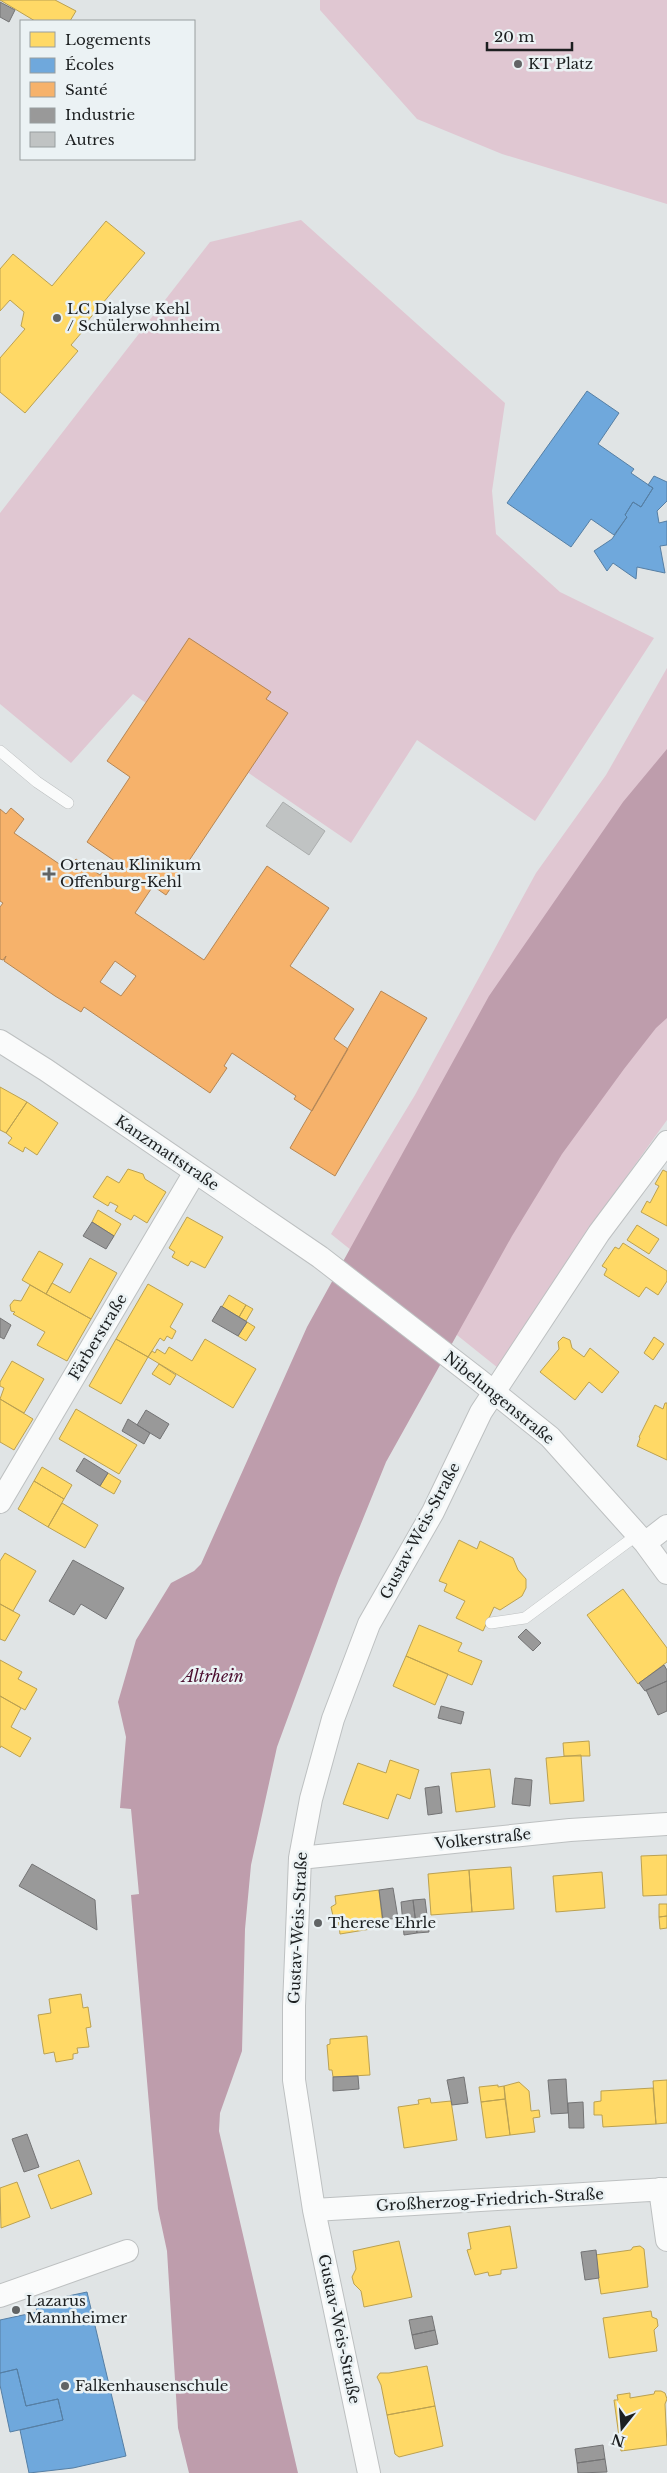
<svg xmlns="http://www.w3.org/2000/svg" width="667" height="2473" viewBox="0 0 667 2473" font-family="'Libre Baskerville',serif">
	<style>
		.green { fill: #e0c7d2 }
		.water { fill: #be9dac }
		.homes { fill: #ffd966; stroke: #bba151 }
		.schools { fill: #6fa8dc; stroke: #567fa4 }
		.health { fill: #f6b26b; stroke: #b58654; fill-rule: evenodd }
		.industry { fill: #999; stroke: #747475 }
		.building { fill: #c0c3c3; stroke: #aaadad }
		.lines { fill: none; stroke-linecap: round; stroke-linejoin: round }
		.service-casing { stroke: #bdc0c1; stroke-width: 12 }
		.minor-casing { stroke: #bdc0c1; stroke-width: 24 }
		.service { stroke: #fafbfb; stroke-width: 11 }
		.minor { stroke: #fafbfb; stroke-width: 22 }
		.poi-dot { fill: #616465; stroke: #ebf2f4; stroke-width: 2 }
		.labels { text-anchor: middle; stroke-width: 5; stroke-linejoin: round; paint-order: stroke }
		.poi-label { font-size: 15px; fill: #1c1f20; stroke: #ebf2f4; text-anchor: start }
		.street-label { font-size: 15px; fill: #1c1f20; stroke: #ebf2f4 }
		.water-label { font-size: 16px; font-style: italic; fill: #4b0d2e; stroke: #ebf2f4 }
	</style>
	<rect width="100%" height="100%" fill="#e0e4e5"/>
	<path class="green" d="M320 0H667V204L502 154 417 119 320 10Z
		M301 220 505 403 492 491 496 534 560 592 654 638 535 821 417 740 351 843 133 694 71 763 0 704V513L210 242Z
		M667 668V1120L591 1226 508 1376 331 1234 415 1095 536 873 606 775Z"/>
	<path class="water" d="M667 749V1018L656 1028 624 1069 562 1154 512 1236 386 1462 339 1578 277 1747 251 1865 245 1929 242 2051 220 2113 219 2131 298 2473H189L178 2428 167 2251 158 2209 131 1895 139 1894 131 1809 120 1808 126 1737 118 1702 136 1640 171 1583 194 1571 201 1564 307 1327 489 996 623 802Z"/>
	<path class="homes" d="M0 0H55L76 11 70 21H35Z
		M106 221 145 253 86 323 88 325 71 345 78 351 25 413 0 392V358L25 329 21 326 24 312 10 300 0 311V269L13 254 52 286Z
		M0 1087 27 1102 6 1133 0 1130Z
		M27 1102 58 1123 37 1155 25 1147 23 1152 8 1143 12 1138 6 1133Z
		M128 1169 143 1174 145 1179 166 1192 147 1223 134 1215 131 1220 115 1211 118 1206 110 1202 108 1206 93 1197 107 1176 119 1183Z
		M663 1170 667 1172V1226L641 1212 647 1201 650 1203 659 1186 655 1184Z
		M98 1210 121 1224 114 1236 92 1222Z
		M187 1217 223 1237 205 1268 191 1261 188 1266 172 1257 175 1252 169 1248Z
		M637 1225 659 1239 649 1254 627 1240Z
		M623 1243 667 1271V1281L658 1295 646 1287 639 1297 604 1275 607 1269 602 1266 615 1247 619 1249Z
		M39 1251 63 1264 46 1294 22 1280Z
		M90 1258 117 1273 91 1319 46 1294 52 1283 70 1293Z
		M148 1284 183 1304 170 1327 176 1331 172 1339 167 1336 164 1341 160 1338 148 1357 116 1339Z
		M30 1285 91 1319 67 1361 37 1345 45 1332 13 1314 15 1312 11 1311 10 1305 14 1300 21 1301Z
		M229 1295 246 1305 239 1317 222 1307Z
		M246 1305 253 1309 246 1321 239 1317Z
		M247 1322 255 1327 246 1341 238 1336Z
		M563 1337 570 1340 572 1348 584 1357 590 1348 619 1372 602 1393 589 1382 575 1400 540 1372 559 1349 558 1342Z
		M654 1337 664 1344 653 1360 644 1353Z
		M116 1339 148 1357 121 1404 89 1386Z
		M205 1339 256 1369 233 1408 148 1357 152 1351 155 1353 157 1349 165 1354 169 1347 192 1361Z
		M12 1361 44 1379 24 1413 0 1399 4 1388 0 1386V1382Z
		M159 1364 176 1375 170 1385 152 1374Z
		M0 1399 33 1419 14 1450 0 1442Z
		M665 1403H667V1460L637 1446 640 1438 639 1437 655 1405 663 1409Z
		M76 1409 137 1445 119 1474 59 1439Z
		M42 1467 72 1485 64 1499 34 1481Z
		M108 1473 121 1481 114 1494 100 1486Z
		M34 1481 64 1499 48 1527 18 1509Z
		M62 1503 98 1525 85 1548 48 1527Z
		M459 1540 477 1549 480 1541 513 1558 518 1570 526 1579V1588L522 1596 500 1610 494 1607 483 1631 456 1618 465 1601 444 1591 447 1584 439 1581Z
		M5 1553 36 1571 13 1611 0 1604V1561Z
		M623 1589 667 1648V1662L638 1684 587 1615Z
		M0 1604 20 1615 5 1641 0 1639Z
		M419 1625 462 1643 458 1651 482 1661 472 1685 406 1656Z
		M406 1656 448 1674 435 1705 393 1686Z
		M0 1660 22 1672 18 1679 37 1689 25 1710 0 1696Z
		M0 1696 21 1708 11 1727 31 1738 20 1757 1 1746 0 1748Z
		M589 1741 590 1756H564L563 1743Z
		M581 1755 584 1801 550 1804 546 1758Z
		M390 1760 419 1770 410 1799 397 1794 388 1819 343 1804 358 1763 386 1773Z
		M490 1769 495 1807 456 1812 451 1773Z
		M667 1855V1895L643 1896 641 1856Z
		M511 1867 514 1909 472 1912 469 1870Z
		M469 1870 472 1912 431 1915 428 1874Z
		M602 1872 605 1908 556 1912 553 1876Z
		M379 1890 383 1927 340 1934 338 1917 333 1916 331 1907 336 1904 335 1896Z
		M659 1904H667V1916L659 1917Z
		M667 1916V1928L660 1929 659 1917Z
		M81 1994 83 2008 88 2007 91 2027 86 2028 89 2047 77 2048 78 2053 73 2054V2059L56 2062 54 2052 44 2054 38 2015 51 2013 49 1999Z
		M367 2036 370 2075 333 2077 332 2070H329L327 2045 330 2044V2039Z
		M667 2080V2123L656 2124 653 2081Z
		M519 2082 529 2091 531 2111 539 2110 540 2117 533 2118 535 2132 510 2135 504 2086Z
		M498 2085V2087L504 2086 505 2099 481 2102 479 2087Z
		M653 2088 656 2124 603 2127 602 2115H594V2102L601 2101V2091Z
		M430 2098 431 2103 451 2101 457 2140 404 2148 398 2107 419 2104 418 2100Z
		M505 2099 510 2135 486 2138 481 2102Z
		M79 2160 92 2194 51 2209 38 2175Z
		M17 2182 30 2217 1 2228 0 2188Z
		M510 2226 517 2268 501 2270V2274L489 2276 488 2272 475 2275 467 2250 471 2249 468 2233Z
		M399 2241 412 2297 364 2307 361 2291 354 2284 352 2277 356 2269 353 2251Z
		M640 2246 644 2249 648 2287 601 2294 595 2255 631 2250 633 2247Z
		M651 2311 652 2317 657 2319 658 2326 654 2330 657 2351 609 2358 603 2318Z
		M427 2366 435 2406 387 2415 381 2385 377 2377 380 2373H389Z
		M655 2391H661L665 2393 667 2399 665 2404 667 2445 621 2451 614 2400H618L617 2395 630 2393V2398L654 2394Z
		M435 2406 443 2446 399 2457 395 2454 387 2415Z"/>
	<path class="schools" d="M587 391 619 413 598 444 634 469 631 473 653 488 641 507 633 502 625 515 627 517 614 535 591 519 571 547 507 503Z
		M654 476 667 482V501L657 511 659 523 667 521V545L660 546 665 573 637 567 636 579 613 563 607 571 594 551 612 539 627 517 625 515 633 502 641 507 653 488 648 485Z
		M87 2292 126 2456 73 2468 29 2473 20 2430 63 2420 58 2399 26 2406 17 2369 0 2373V2320L37 2312 35 2303Z
		M17 2369 26 2406 58 2399 63 2420 10 2432 0 2385V2373Z"/>
	<path class="health" d="M189 638 271 692 266 699 288 713 166 895 153 886 135 913 204 960 267 866 329 908 290 966 354 1009 334 1039 348 1049 312 1111 294 1099 296 1096 232 1053 224 1066 227 1068 210 1093 84 1007 81 1012 55 996 4 961 6 956 3 960 0 959V907L3 903 0 901V809L6 814 11 808 24 819 14 833 68 870 76 859 100 875 108 864 122 872 125 868 87 842 130 777 107 761ZM115 961 136 976 121 996 100 982Z
		M381 991 427 1018 335 1176 290 1148Z"/>
	<path class="industry" d="M0 2 15 10 9 22 0 17Z
		M92 1222 114 1236 106 1249 83 1236Z
		M221 1306 247 1322 238 1336 212 1321Z
		M0 1318 11 1325 4 1339 0 1337Z
		M146 1410 169 1424 160 1439 137 1425Z
		M128 1419 150 1433 144 1444 122 1431Z
		M84 1458 108 1473 100 1486 76 1471Z
		M73 1560 124 1588 106 1619 81 1604 74 1615 49 1601Z
		M526 1629 541 1643 533 1651 518 1637Z
		M664 1665 667 1670V1681L645 1691 639 1683Z
		M667 1681V1711L658 1715 646 1690Z
		M441 1706 464 1712 461 1724 438 1718Z
		M515 1778 532 1780 530 1806 512 1804Z
		M439 1786 442 1813 428 1815 425 1788Z
		M32 1864 95 1900 97 1930 19 1886Z
		M393 1888 398 1918 383 1920 379 1890Z
		M425 1899 429 1932 417 1933 413 1900Z
		M413 1900 417 1933 404 1935 401 1902Z
		M358 2076 359 2089 333 2091V2077Z
		M464 2077 468 2103 452 2105 447 2080Z
		M566 2079 568 2113 551 2114 548 2080Z
		M583 2102 584 2128H569L568 2103Z
		M27 2134 39 2167 24 2172 12 2139Z
		M596 2250 599 2278 585 2280 581 2252Z
		M432 2316 435 2330 412 2335 409 2320Z
		M435 2330 438 2344 415 2349 412 2335Z
		M603 2445 605 2459 577 2463 575 2449Z
		M605 2459 607 2472 578 2473 577 2463Z"/>
	<path class="building" d="M283 802 325 831 309 855 266 826Z"/>
	<g class="lines">
		<defs>
			<path id="service" d="M0 751 37 782 68 803
				M491 1623 525 1618 637 1535"/>
			<path id="minor" d="M0 1041 46 1070 320 1257 479 1380 550 1437 645 1543 667 1573
				M0 1502 195 1172
				M645 1543 667 1526
				M300 1858 570 1830 667 1824
				M660 2189 667 2240
				M314 2210 667 2189
				M0 2296 127 2251
				M369 2473 314 2210 294 2080V2006L300 1858 311 1799 333 1719 369 1624 433 1512 481 1412 599 1233 667 1142"/>
		</defs>
		<use href="#service" class="service-casing"/>
		<use href="#minor" class="minor-casing"/>
		<use href="#service" class="service"/>
		<use href="#minor" class="minor"/>
	</g>
	<g class="poi-dot">
		<circle cx="518" cy="64" r="5"/>
		<circle cx="57" cy="318" r="5"/>
		<path d="M46.5 866.5h5v5h5v5h-5v5h-5v-5h-5v-5h5z"/>
		<circle cx="318" cy="1923" r="5"/>
		<circle cx="16" cy="2310" r="5"/>
		<circle cx="65" cy="2386" r="5"/>
	</g>
	<g class="labels">
		<g class="poi-label">
			<text x="528" y="69">KT Platz</text>
			<text x="67" y="314">LC Dialyse Kehl<tspan x="67" dy="17">/ Schülerwohnheim</tspan></text>
			<text x="60" y="870">Ortenau Klinikum<tspan x="60" dy="17">Offenburg-Kehl</tspan></text>
			<text x="328" y="1928">Therese Ehrle</text>
			<text x="26" y="2306">Lazarus<tspan x="26" dy="17">Mannheimer</tspan></text>
			<text x="75" y="2391">Falkenhausenschule</text>
		</g>
		<g class="street-label">
			<text transform="translate(167 1153) rotate(34)" y="5">Kanzmattstraße</text>
			<text transform="translate(98 1337) rotate(-59)" y="5">Färberstraße</text>
			<text transform="translate(499 1398) rotate(39)" y="5">Nibelungenstraße</text>
			<text transform="translate(420 1531) rotate(-62)" y="5">Gustav-Weis-Straße</text>
			<text transform="translate(483 1839) rotate(-6)" y="5">Volkerstraße</text>
			<text transform="translate(298 1928) rotate(-87)" y="5">Gustav-Weis-Straße</text>
			<text transform="translate(490 2200) rotate(-3)" y="5">Großherzog-Friedrich-Straße</text>
			<text transform="translate(339 2329) rotate(78)" y="5">Gustav-Weis-Straße</text>
		</g>
		<g class="water-label">
			<text x="213" y="1682">Altrhein</text>
		</g>
	</g>
	<rect x="20" y="20" width="175" height="140" fill="#ebf2f4" stroke="#989e9f"/>
	<rect x="30" y="32" width="25" height="15" fill="#ffd966" stroke="#989e9f"/>
	<text x="65" y="45" font-size="15" fill="#1c1f20">Logements</text>
	<rect x="30" y="58" width="25" height="15" fill="#6fa8dc" stroke="#989e9f"/>
	<text x="65" y="70" font-size="15" fill="#1c1f20">Écoles</text>
	<rect x="30" y="82" width="25" height="15" fill="#f6b26b" stroke="#989e9f"/>
	<text x="65" y="95" font-size="15" fill="#1c1f20">Santé</text>
	<rect x="30" y="108" width="25" height="15" fill="#999999" stroke="#989e9f"/>
	<text x="65" y="120" font-size="15" fill="#1c1f20">Industrie</text>
	<rect x="30" y="132" width="25" height="15" fill="#c0c3c3" stroke="#989e9f"/>
	<text x="65" y="145" font-size="15" fill="#1c1f20">Autres</text>
	<g transform="translate(622 2428) rotate(197)" stroke="#ebf2f4" stroke-width="4" paint-order="stroke">
	<path d="M0-4L9 19L0 12L-9 19Z" fill="#1c1f20"/>
	<text y="-8" font-size="14" font-weight="bold" text-anchor="middle" fill="#1c1f20">N</text>
	</g>
	<path d="M487 42v8h85v-8" fill="none" stroke="#1c1f20" stroke-width="2.5"/>
	<text x="494" y="42" font-size="15" fill="#1c1f20" stroke="#ebf2f4" stroke-width="4" paint-order="stroke">20 m</text>
</svg>
